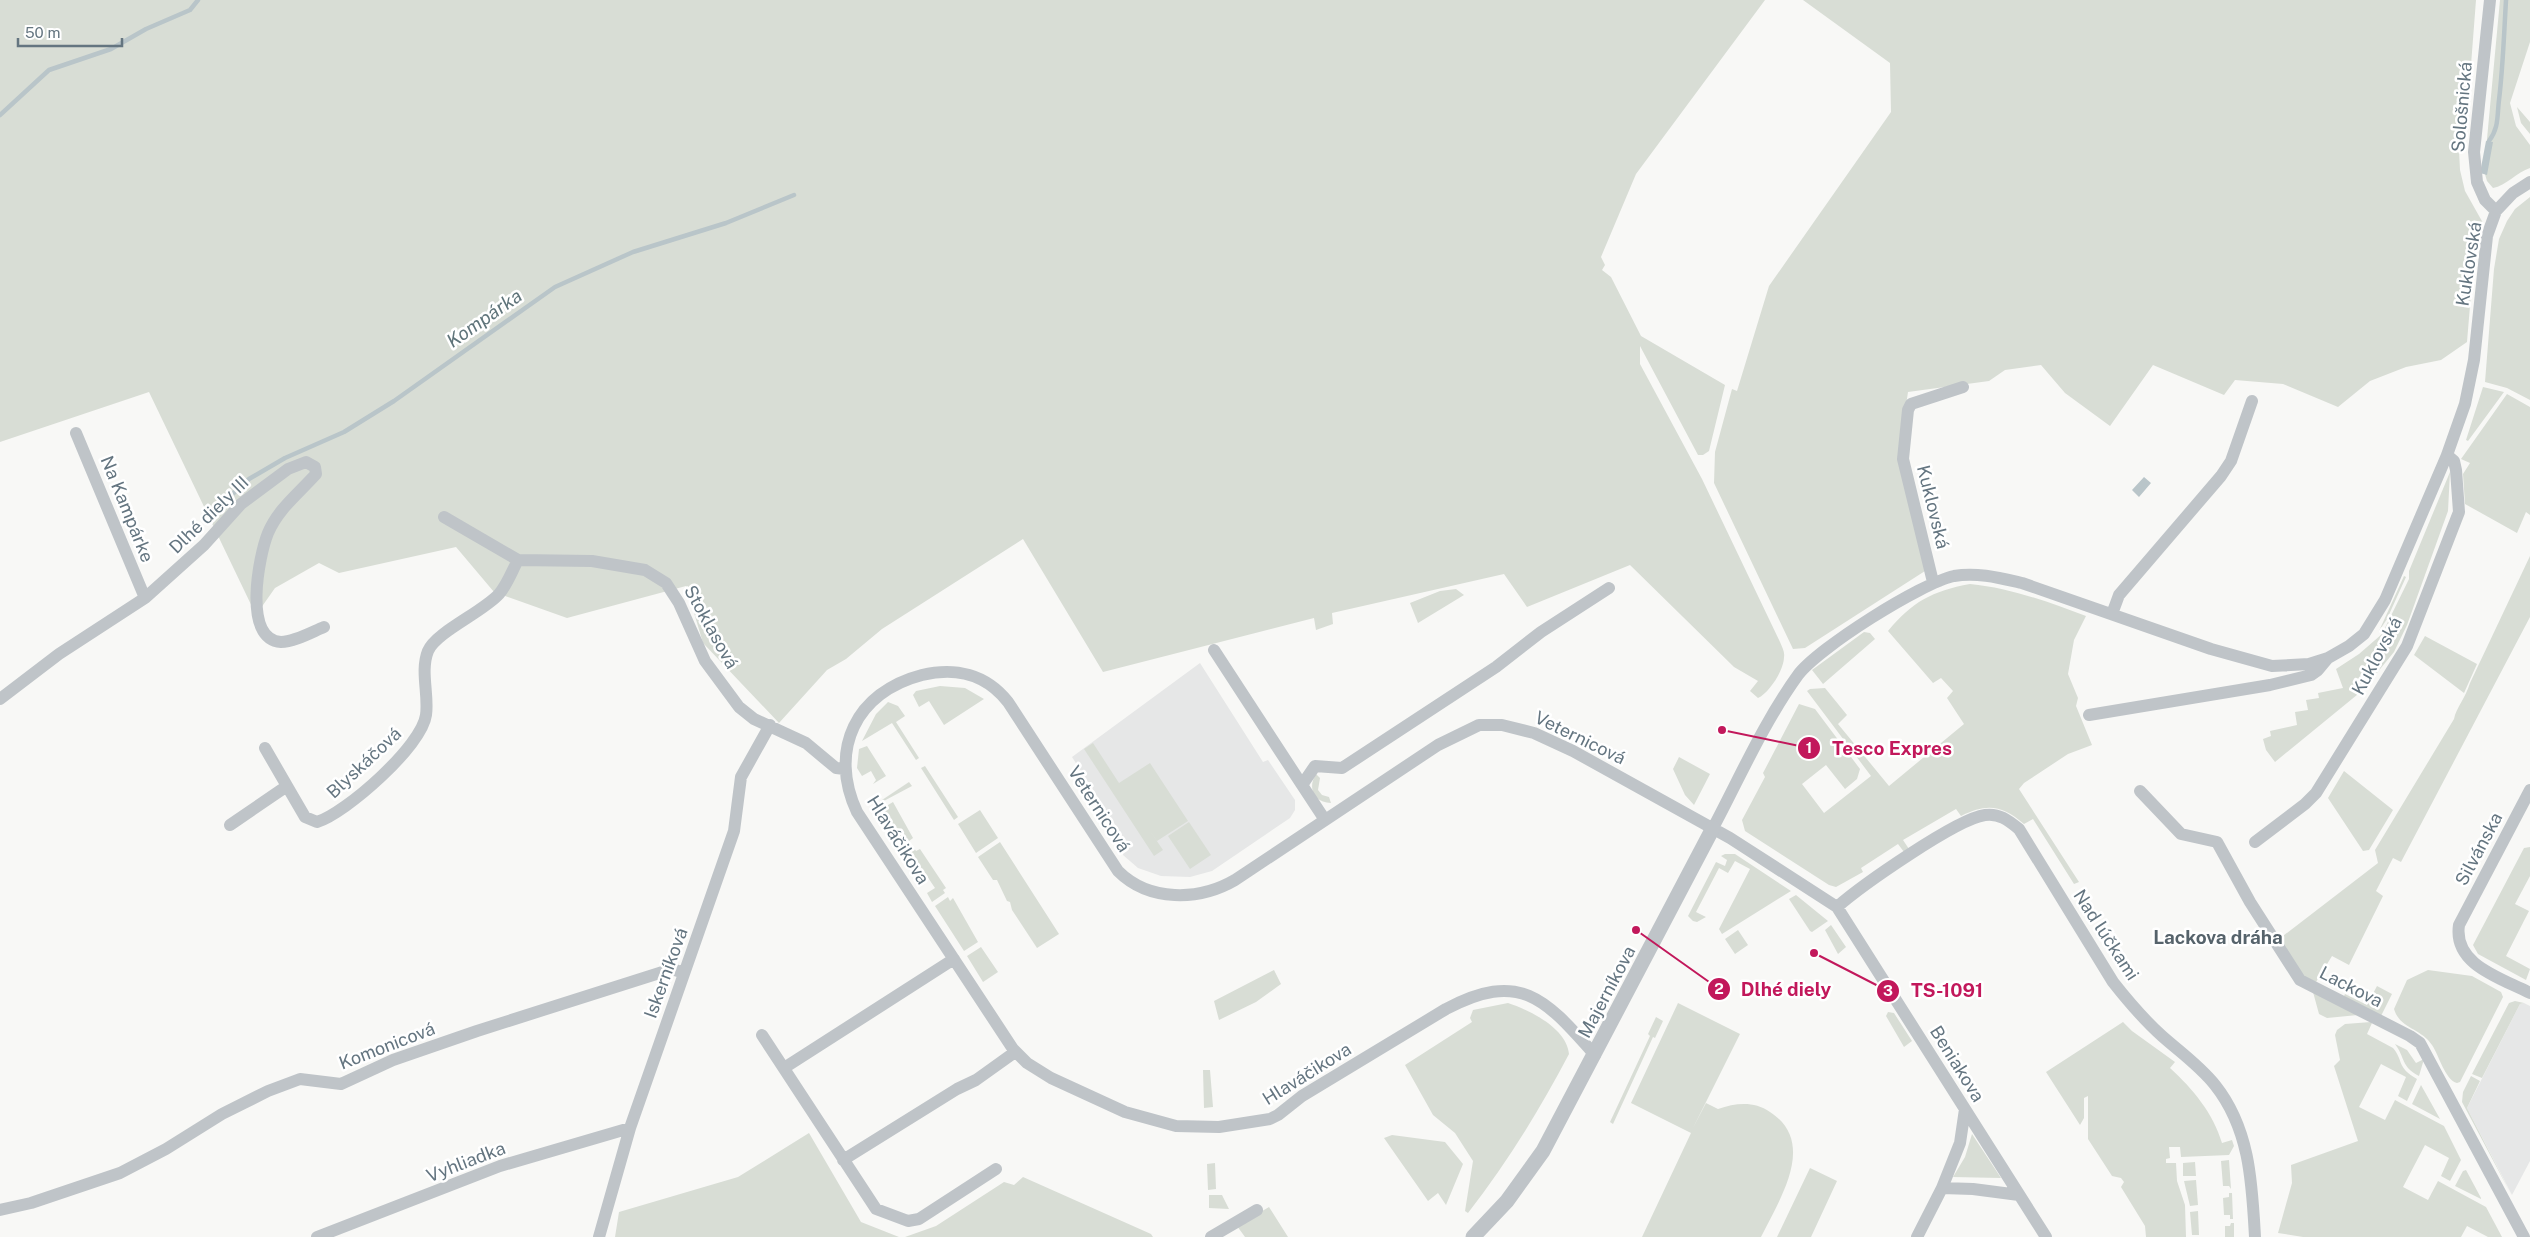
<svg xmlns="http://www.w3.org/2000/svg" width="2530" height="1237" viewBox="0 0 2530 1237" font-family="'Public Sans',sans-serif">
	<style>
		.built { fill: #e6e7e7 }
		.green { fill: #d8ddd5 }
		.water { fill: #b9c5c9 }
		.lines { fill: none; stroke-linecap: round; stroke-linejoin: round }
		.stream { stroke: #b9c5c9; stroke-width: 4.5 }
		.minor { stroke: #bfc4c8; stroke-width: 12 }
		.tertiary { stroke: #bfc4c8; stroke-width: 15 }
		.labels { text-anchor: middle; stroke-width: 5; stroke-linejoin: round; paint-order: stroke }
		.street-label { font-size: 18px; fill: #647580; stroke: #fff }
		.water-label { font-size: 19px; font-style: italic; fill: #5f747a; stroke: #fff }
		.neighbourhood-label { font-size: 19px; font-weight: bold; fill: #56636b; stroke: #fff }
		.leader { fill: none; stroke: #c2185b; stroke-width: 2 }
		.callout-dot { fill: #c2185b; stroke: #fff; stroke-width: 2 }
		.mark-label { font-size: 15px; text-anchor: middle; font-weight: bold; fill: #fff }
		.callout-label { font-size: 19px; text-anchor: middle; font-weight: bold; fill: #c2185b; stroke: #fff; stroke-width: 5; stroke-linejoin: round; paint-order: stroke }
	</style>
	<rect width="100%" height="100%" fill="#f8f8f6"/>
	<path class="built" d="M1200 663 1263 762 1268 760 1295 800V810L1290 818 1212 871 1190 877 1161 876 1138 868 1123 855 1125 840 1072 757Z
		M2524 1003 2530 1006V1161L2512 1195 2467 1108 2520 1004Z"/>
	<path class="green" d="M0 0H1765L1636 174 1601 257 1605 265 1602 270 1611 277 1641 336 1725 385 1709 451 1703 455H1698L1640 346V364L1702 479 1780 642C1782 647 1785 652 1784 657 1784 670 1769 693 1758 698L1750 691 1758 681 1734 667 1630 565 1527 607 1504 574 1332 613 1333 624 1316 630 1314 618 1103 672 1023 539 882 629 846 659 827 670 779 723 703 643 686 586 567 618 494 592 456 547 339 573 319 563 275 588 256 615 149 392 0 442Z
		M1803 0H2476L2471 65 2459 150 2460 170 2465 191 2483 223 2476 234 2467 342 2441 360 2406 367 2370 381 2338 407 2283 384 2235 380 2224 395 2153 365 2110 426 2065 393 2041 365 2005 370 1989 381 1908 392 1898 459 1925 571 1805 648 1793 649 1714 483 1715 452 1732 389 1737 391 1769 286 1891 112 1890 63Z
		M2500 0H2530V42L2510 103 2516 126 2530 145V168C2517 172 2506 186 2493 188L2487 181 2484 171Z
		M2517 107 2530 122V134L2521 123Z
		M2530 197V400L2507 388 2485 382 2494 269 2499 239 2507 221 2515 209Z
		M2483 387 2504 392 2468 441 2466 440Z
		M2507 394 2530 407V515L2526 512 2517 533 2465 504 2463 474 2470 463 2461 459Z
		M2450 472 2448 511 2407 625 2394 652 2363 690 2275 762 2266 750 2263 739 2271 736 2270 731 2297 725 2295 712 2308 710 2306 700 2319 698 2318 693 2343 688 2336 669 2359 654 2382 634 2409 579V571Z
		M2530 556V617L2401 862 2393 858 2376 891 2383 896 2349 965 2332 956 2316 982 2303 976 2279 939 2378 863 2375 850 2454 719C2456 708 2466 697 2470 683Z
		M2404 576 2406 577 2387 619 2379 631Z
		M1970 584C2011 588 2048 602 2086 616L2074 640 2068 674 2078 698 2076 706 2092 745 2068 754 2024 783 2019 789 2079 882 2074 884 2033 819 2024 824C2002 805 1987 803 1961 816L1956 809 1903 840 1909 849 1904 852 1898 844 1861 868 1863 872 1836 887 1829 885 1745 831 1742 820 1765 777 1763 773 1799 704 1815 709 1860 769 1857 779 1845 789 1826 765 1802 784 1824 813 1871 776 1807 691 1810 689 1825 688 1847 715 1838 724 1889 786 1964 724 1947 698 1953 691 1941 678 1933 683 1888 631C1912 602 1932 591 1970 584Z
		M1456 589 1464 595 1418 623 1410 603 1440 591Z
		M1864 632 1870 633 1875 639 1823 684 1812 670Z
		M2425 636 2477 664 2464 693 2414 655Z
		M940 686 965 688 984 699 944 725 929 701 919 707 913 695 916 691Z
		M888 702 898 706 905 716 896 722 919 758 916 760 892 723 862 741 876 714Z
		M1093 743 1119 783 1150 763 1188 821 1157 841 1150 831 1163 850 1154 856 1084 749Z
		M867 746 886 776 873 784 876 780 871 771 862 776 857 768 859 749Z
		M1679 757 1710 774 1694 805 1685 795 1673 769Z
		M925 766 958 817 954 820 921 768Z
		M2344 771 2393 810 2369 850 2363 851 2328 798Z
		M1316 774 1320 778 1318 790 1322 795 1329 797 1331 803C1314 803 1307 788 1316 774Z
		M909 782 912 786 880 803 879 802Z
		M893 802 913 838 909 841 911 844 907 846 883 808Z
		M980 810 998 838 976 853 958 824Z
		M1189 822 1211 855 1190 869 1168 836Z
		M1000 842 1059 934 1037 948 1012 910 1010 902 1007 901 997 880H993L978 857Z
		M2530 847V876L2515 904 2529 911 2506 956 2530 969 2526 980 2478 954 2473 945 2524 848Z
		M914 848 916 851 920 849 946 888 943 890 945 893 932 902 927 893 935 888 910 851Z
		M1725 854H1735L1791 891 1722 934 1719 929 1750 869 1735 861 1728 873 1719 868 1696 912 1706 917 1697 922 1693 921 1688 916 1716 862 1725 866 1727 860 1721 856Z
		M1796 895 1828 921 1812 932 1810 931 1789 899Z
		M948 897 950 901 953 898 978 942 964 951 935 906Z
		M1831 925 1846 947 1838 954 1825 930Z
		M1738 930 1748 945 1735 954 1725 939Z
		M981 947 998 972 983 982 967 956Z
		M1274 970 1281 984 1256 1002 1219 1020 1214 1001Z
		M2428 970 2472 976 2501 992 2503 997 2460 1082 2457 1083C2445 1080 2439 1055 2432 1045 2421 1028 2400 1029 2394 1009L2407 980Z
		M2377 986 2392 994 2380 1018 2344 996 2345 994 2367 1005Z
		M2313 992 2358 1015 2327 1018 2319 1014Z
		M2515 1001 2524 1003 2520 1004 2482 1078 2472 1074 2509 1003Z
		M1508 1003C1529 1010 1567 1028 1569 1054 1539 1111 1507 1163 1468 1213L1465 1211 1473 1161 1455 1133 1433 1115 1405 1065 1472 1022 1470 1018 1473 1010Z
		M1678 1003 1740 1034 1693 1128 1706 1103 1718 1109C1736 1103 1754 1101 1770 1112 1818 1143 1779 1200 1761 1237H1642L1691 1133 1631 1103Z
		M1888 1012 1894 1013 1912 1041 1904 1047 1886 1016Z
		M1656 1017 1663 1021 1655 1038 1653 1037 1613 1124 1610 1122 1650 1036 1648 1034Z
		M2123 1022 2132 1031 2175 1062 2170 1068C2193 1089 2213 1113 2222 1143L2232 1140 2234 1146 2229 1155 2181 1157 2180 1147H2169L2170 1158 2166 1159V1163H2176L2177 1181 2185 1205 2186 1237H2146L2145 1226 2121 1187 2124 1182 2121 1178 2112 1176 2088 1139V1096L2084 1098V1118L2080 1125 2046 1072Z
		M2371 1022 2372 1023 2367 1034 2393 1048C2404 1061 2396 1067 2417 1079L2407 1101 2398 1096 2406 1077 2381 1064 2359 1107 2385 1120 2395 1100 2444 1126 2461 1160 2450 1181 2441 1176 2449 1158 2425 1145 2403 1187 2428 1200 2438 1181 2486 1207 2502 1237H2488L2467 1226 2461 1237H2303L2278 1233 2292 1183 2291 1165 2358 1141 2334 1066 2340 1060 2335 1035 2337 1030 2345 1024Z
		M2395 1044 2407 1050 2416 1063 2424 1059 2419 1076C2401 1067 2405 1057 2395 1044Z
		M1203 1070H1210L1213 1107 1204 1108Z
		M2471 1076 2480 1081 2467 1108 2512 1196 2462 1102 2463 1092Z
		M2421 1085 2440 1119 2412 1104Z
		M809 1133 861 1222 899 1237H615L619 1212 738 1177Z
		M1972 1134 2001 1178 1953 1177 1965 1157Z
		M1392 1135 1445 1142 1463 1164 1446 1205 1438 1193 1428 1201 1384 1138Z
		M2229 1160 2231 1189 2229 1186H2223L2221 1161Z
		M2195 1162 2196 1176H2183V1163Z
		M1215 1163 1216 1189 1208 1190 1207 1164Z
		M1810 1168 1837 1181 1811 1237H1777Z
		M2466 1170 2481 1198V1199L2455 1186 2463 1171Z
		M1023 1177 1151 1234 1153 1237H905L936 1226 1004 1182 1014 1185Z
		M2196 1180 2198 1205 2190 1206 2184 1181Z
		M2229 1193H2232L2233 1219H2230V1215H2224L2223 1198 2229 1197Z
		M1209 1195H1222L1229 1209 1209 1208Z
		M1269 1207 1288 1237H1245L1237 1226Z
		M2198 1211 2199 1235H2192L2190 1212Z
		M2231 1223H2234V1237H2225V1226H2230Z"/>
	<path class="water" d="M2486 141 2493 142 2487 175 2480 173Z
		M2144 477 2151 483 2139 497 2132 490Z"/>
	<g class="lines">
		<path class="stream" d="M0 115 49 70 111 49 146 29 190 10 198 0
			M2489 141C2499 128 2497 116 2499 100 2503 67 2504 34 2506 0
			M215 510 249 479 285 458 344 432 394 401 555 287 633 252 726 223 794 195"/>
		<path class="minor" d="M2490 0 2474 152 2477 182 2485 200 2496 211
			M76 433 145 598
			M444 517 518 560 592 561 645 570 666 583 679 603 705 661 739 707 754 719 806 743 836 768 845 769
			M1933 582 1903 459 1908 410 1911 404 1963 387
			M2112 614 2119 595 2221 476 2231 461 2252 401
			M1214 650 1302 785
			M0 699 59 654 145 598 204 545 241 504 288 469 306 462 315 467 316 474C299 493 278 509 268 533 259 555 242 640 281 642 294 642 312 632 324 627
			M2089 715 2270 685 2311 675 2318 670 2328 658
			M265 748 287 786
			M2530 790 2459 925C2453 965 2501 978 2530 993
			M2140 791 2181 834 2217 842 2250 902 2300 980 2410 1036 2420 1043 2524 1237
			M1325 820 1302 785 1315 766 1342 768 1496 667 1541 632 1609 588
			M230 825 287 786 305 817 317 822C346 813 422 746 426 715 429 695 420 671 428 651 436 632 483 612 499 594 507 585 512 571 518 560
			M1713 828C1740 777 1764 722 1798 675 1818 648 1921 583 1954 576 1977 572 2000 578 2022 583L2211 649 2272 666 2309 664 2328 658 2349 646 2364 634 2385 600 2447 455 2465 404 2474 360 2487 236 2496 211 2513 193 2530 182
			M2255 842 2305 804 2316 793 2407 646 2459 512 2456 470 2454 461 2447 455
			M1837 907C1861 886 1956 819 1985 815 1999 813 2008 820 2019 829L2113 982C2128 1001 2143 1019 2162 1036 2180 1052 2200 1066 2215 1085 2250 1129 2252 1183 2255 1237
			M762 1035 876 1209 908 1221 919 1219 996 1169
			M1595 1055C1546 1000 1521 969 1446 1009L1302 1096 1278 1115 1270 1119 1219 1127 1176 1126 1125 1112 1051 1078 1027 1063 1013 1049 857 812C828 750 856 692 922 675 955 667 986 674 1008 702L1118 871C1149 902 1199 901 1235 880L1438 745 1479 725H1502L1534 733 1573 751 1730 838 1837 907 2046 1237
			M784 1068 954 959
			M843 1160 957 1089 976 1080 1015 1052
			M1942 1188 1973 1189 2019 1195
			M0 1210 31 1203 120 1173 166 1149 222 1114 268 1091 300 1079 341 1084 393 1060 477 1031 672 969 684 973
			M317 1237 500 1166 630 1128
			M599 1237 630 1128 734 831 741 777 770 725
			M1211 1237 1257 1210
			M1917 1237 1942 1188 1960 1143 1965 1109"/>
		<path class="tertiary" d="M1473 1237 1507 1201 1543 1151 1713 828"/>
	</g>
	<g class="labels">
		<g class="street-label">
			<text transform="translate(2462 107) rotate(-85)" y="6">Sološnická</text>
			<text transform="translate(2469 264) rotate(-81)" y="6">Kuklovská</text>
			<text transform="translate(1933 507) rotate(76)" y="6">Kuklovská</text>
			<text transform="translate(127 509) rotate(68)" y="6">Na Kampárke</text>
			<text transform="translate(209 515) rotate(-44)" y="6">Dlhé diely III</text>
			<text transform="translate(711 627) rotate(61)" y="6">Stoklasová</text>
			<text transform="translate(2377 656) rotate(-62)" y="6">Kuklovská</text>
			<text transform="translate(1580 738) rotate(26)" y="6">Veternicová</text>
			<text transform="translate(364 763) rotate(-43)" y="6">Blyskáčová</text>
			<text transform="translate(1099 809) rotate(57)" y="6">Veternicová</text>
			<text transform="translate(898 840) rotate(58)" y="6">Hlaváčikova</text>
			<text transform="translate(2479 849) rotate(-62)" y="6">Silvánska</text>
			<text transform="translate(2106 935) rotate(57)" y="6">Nad lúčkami</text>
			<text transform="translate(666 973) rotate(-70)" y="6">Iskerníková</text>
			<text transform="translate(2351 987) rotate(27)" y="6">Lackova</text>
			<text transform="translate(1607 992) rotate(-62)" y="6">Majerníkova</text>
			<text transform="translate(387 1046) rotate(-21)" y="6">Komonicová</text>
			<text transform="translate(1957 1064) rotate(58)" y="6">Beniakova</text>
			<text transform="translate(1307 1074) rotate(-32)" y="6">Hlaváčikova</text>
			<text transform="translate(466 1162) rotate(-21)" y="6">Vyhliadka</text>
		</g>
		<g class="water-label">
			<text transform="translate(484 318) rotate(-35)" y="7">Kompárka</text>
		</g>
		<g class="neighbourhood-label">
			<text x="2218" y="944">Lackova dráha</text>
		</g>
	</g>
	<path class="leader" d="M1722 730L1809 748M1636 930L1719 989M1814 953L1888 991"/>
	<g class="callout-dot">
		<circle cx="1722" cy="730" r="5"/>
		<circle cx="1636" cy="930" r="5"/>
		<circle cx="1814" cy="953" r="5"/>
		<circle cx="1809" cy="748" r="12"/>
		<circle cx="1719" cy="989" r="12"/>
		<circle cx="1888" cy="991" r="12"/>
	</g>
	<g class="mark-label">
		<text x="1809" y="753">1</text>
		<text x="1719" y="994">2</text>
		<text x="1888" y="996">3</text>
	</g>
	<g class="callout-label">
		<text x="1892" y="755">Tesco Expres</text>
		<text x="1786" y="996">Dlhé diely</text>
		<text x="1947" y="997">TS-1091</text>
	</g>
	<path d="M18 38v8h104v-8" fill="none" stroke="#647580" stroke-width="2.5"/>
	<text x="25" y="38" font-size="15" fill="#647580" stroke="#ffffff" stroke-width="4" paint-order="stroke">50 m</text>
</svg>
